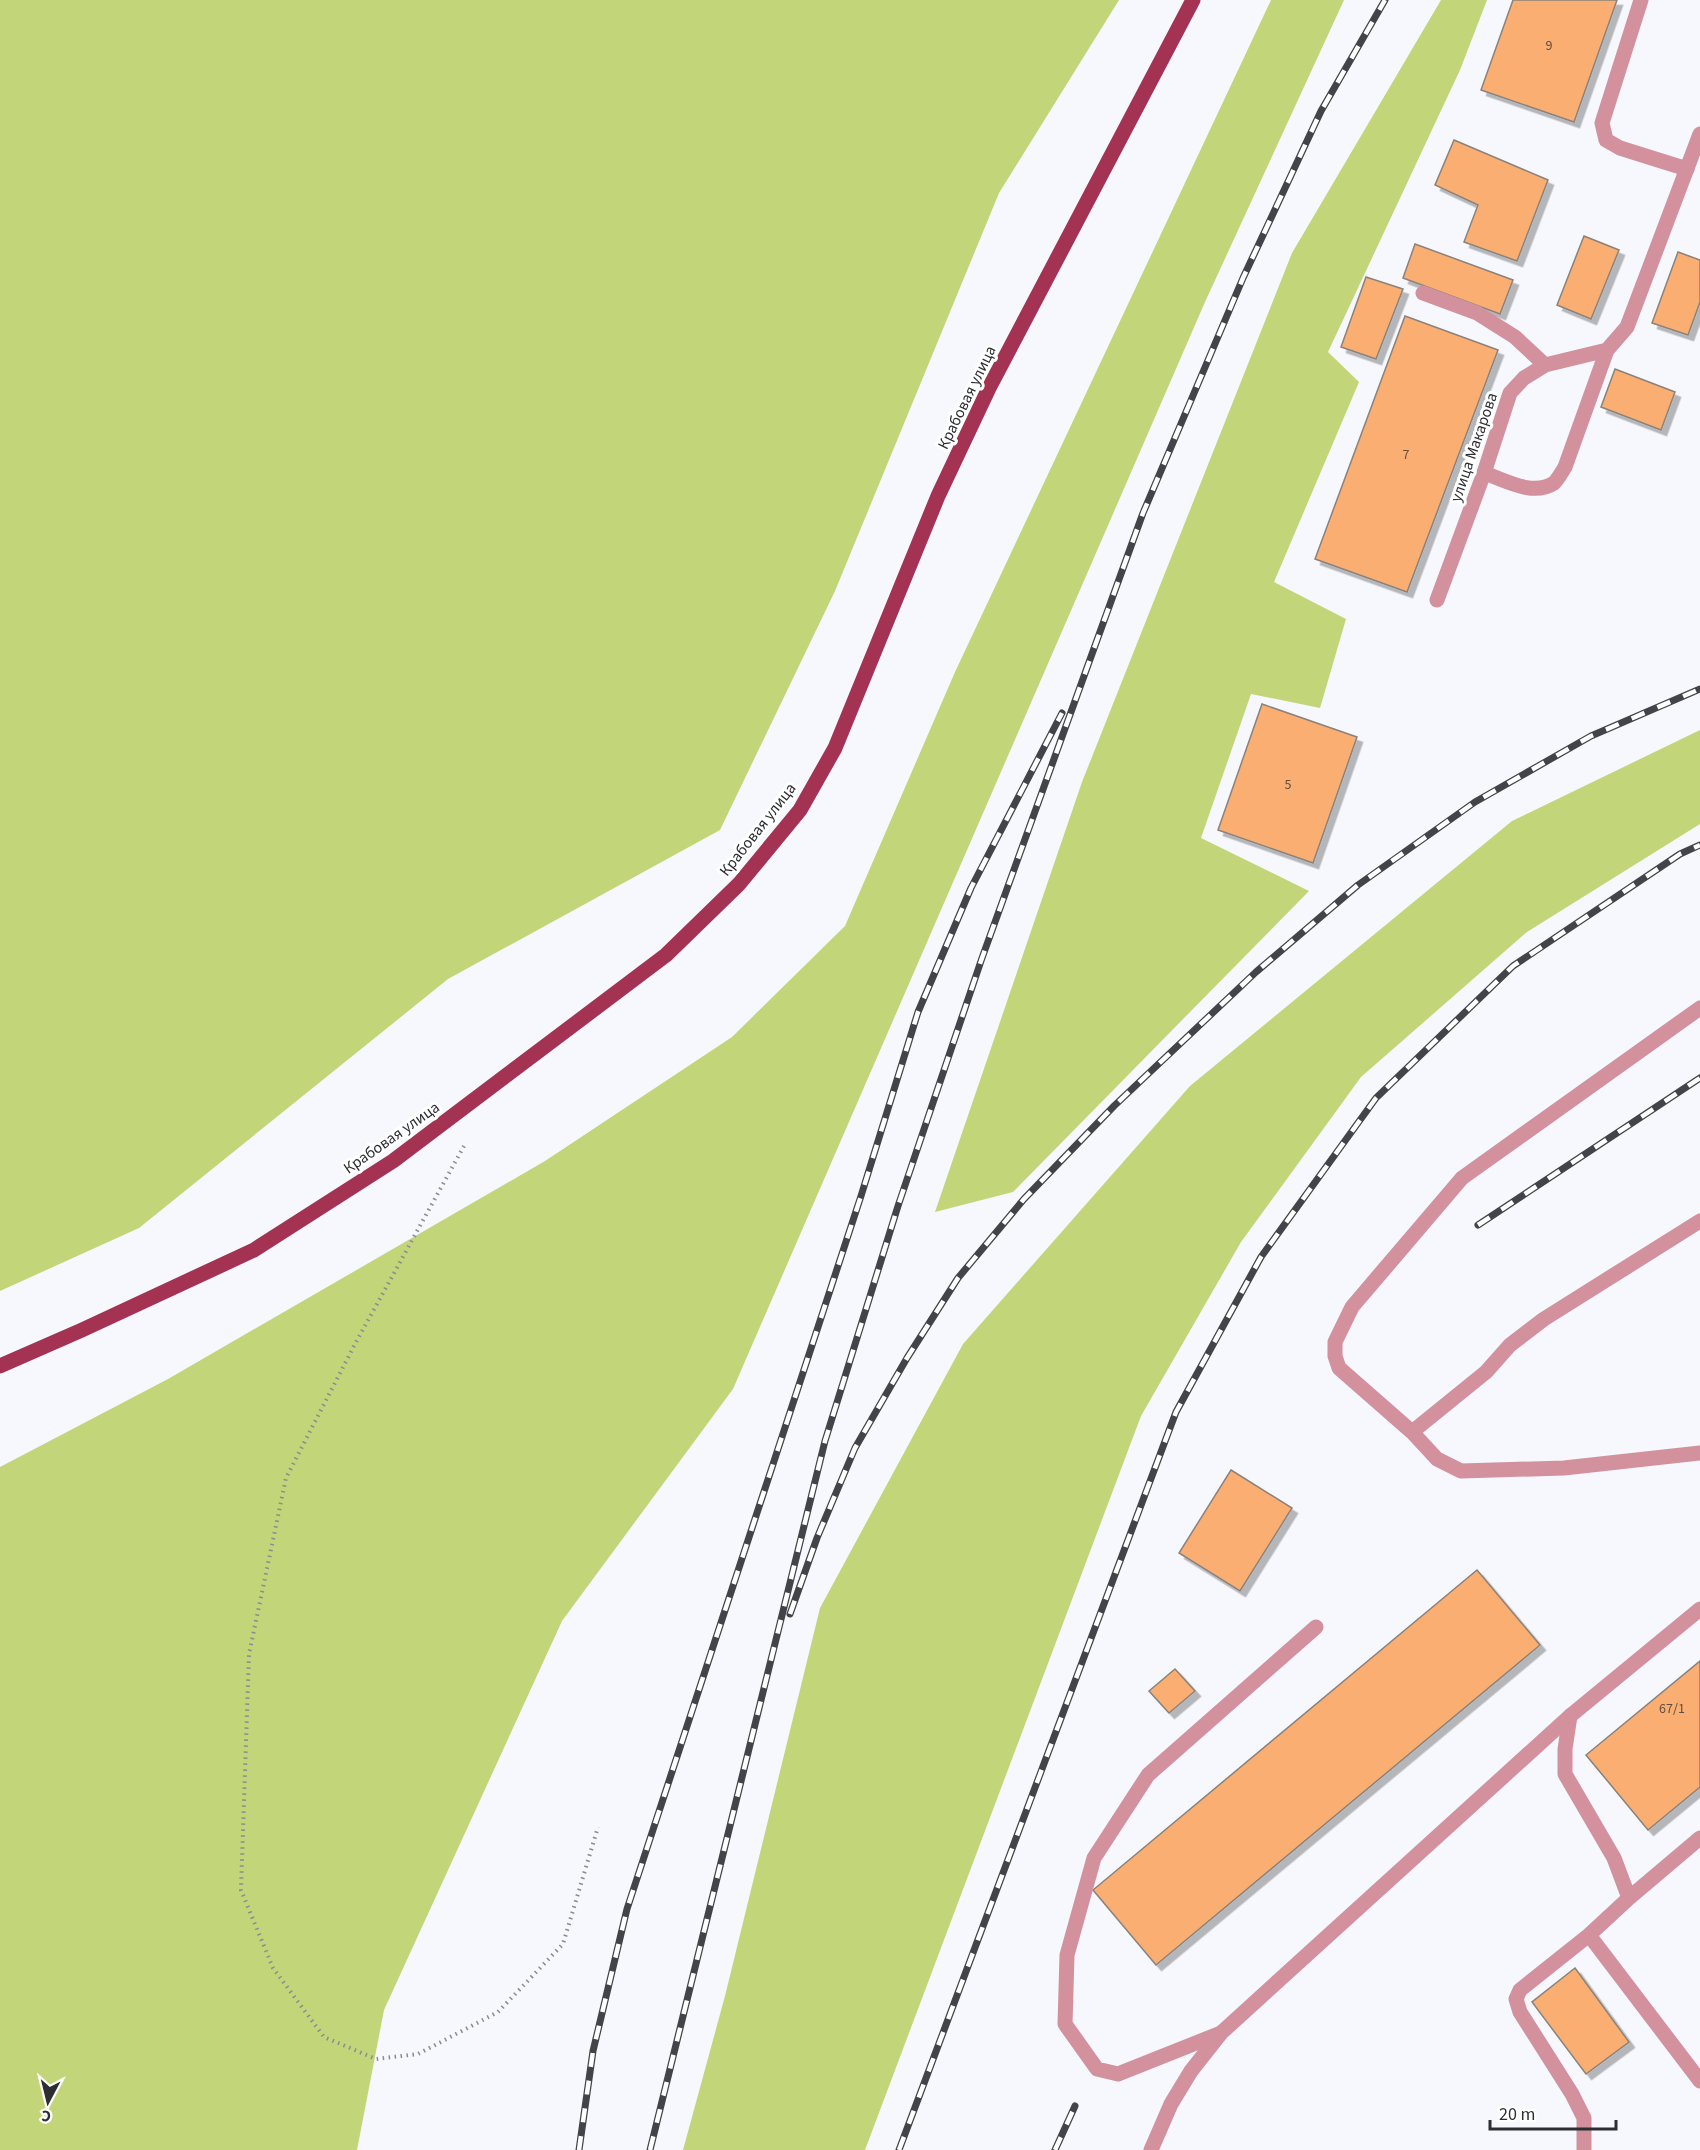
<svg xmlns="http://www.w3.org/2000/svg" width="1700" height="2150" viewBox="0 0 1700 2150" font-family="'Source Sans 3',sans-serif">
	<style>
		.forest { fill: #c3d579 }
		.building { fill: #fbae72; stroke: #8a827b; stroke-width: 1.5; filter: url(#shadow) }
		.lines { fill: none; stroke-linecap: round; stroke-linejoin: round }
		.path { stroke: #8b8c91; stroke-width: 4; stroke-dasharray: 1.5 4.5; stroke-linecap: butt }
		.service { stroke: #d2919d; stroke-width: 15 }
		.minor { stroke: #d2919d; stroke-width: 15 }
		.primary { stroke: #a43253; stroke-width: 15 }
		.rail-casing { stroke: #434449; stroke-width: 7 }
		.rail { stroke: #fff; stroke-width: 4.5; stroke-dasharray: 14; stroke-linecap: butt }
		.labels { text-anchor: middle; stroke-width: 6; stroke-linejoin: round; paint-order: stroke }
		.number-label { font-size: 14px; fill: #604e42 }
		.street-label { font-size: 16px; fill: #2d2e32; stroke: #fff }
	</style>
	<defs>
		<filter id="shadow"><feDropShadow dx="5.5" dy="5.5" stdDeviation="0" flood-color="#0004"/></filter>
	</defs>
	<rect width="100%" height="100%" fill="#f6f8fe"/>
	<path class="forest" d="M0 0H1119L999 193 835 591 720 830 448 979 139 1228 0 1291Z
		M1271 0H1344L1205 302 733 1389 562 1621 384 2010 357 2150H0V1467L168 1379 545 1161 732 1037 845 926 955 672Z
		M1441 0H1487L1460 70 1328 352 1359 382 1274 582 1346 619 1320 708 1251 694 1201 838 1309 891 1013 1192 935 1212 1082 782 1292 253Z
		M1700 730V824L1527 932 1361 1077 1241 1242 1141 1416 865 2150H683L725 1996 820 1608 963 1344 1190 1086 1512 821Z"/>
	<path class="building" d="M1513 0H1617L1574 122 1481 90Z
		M1454 140 1548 180 1517 261 1464 242 1478 205 1435 185Z
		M1584 236 1619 250 1591 319 1557 305Z
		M1415 244 1513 280 1500 314 1403 278Z
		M1678 252 1700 260V302L1688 335 1652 323Z
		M1366 277 1403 289 1376 359 1341 347Z
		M1405 316 1498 350 1407 592 1315 559Z
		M1615 369 1675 392 1661 430 1601 407Z
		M1262 704 1357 737 1313 863 1218 830Z
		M1231 1470 1292 1508 1240 1591 1179 1553Z
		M1477 1570 1540 1645 1156 1965 1093 1890Z
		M1700 1661V1787L1648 1830 1586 1755Z
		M1175 1669 1195 1691 1169 1713 1149 1691Z
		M1575 1968 1629 2042 1586 2074 1532 2002Z"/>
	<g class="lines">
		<path class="path" d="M464 1146 356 1342 286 1478 249 1654 241 1890 273 1968 324 2037 376 2059 418 2054 498 2012 563 1944 598 1827"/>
		<path class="service" d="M1641 0 1602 123 1606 140 1620 148 1687 169
			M1423 293 1477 313 1515 337 1545 365
			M1484 473C1505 480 1533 497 1554 483 1558 479 1562 472 1565 467L1607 350
			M1700 1008 1462 1178 1352 1307 1335 1342V1356L1339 1368 1412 1432 1437 1459 1461 1471 1564 1468 1700 1453
			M1412 1432 1486 1372 1510 1345 1544 1319 1700 1221
			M1570 1716 1565 1749V1774L1614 1858 1629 1898 1589 1935 1520 1990 1516 1999 1520 2012 1572 2094 1584 2118V2150
			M1629 1898 1700 1838
			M1589 1935 1700 2081
			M1221 2033 1118 2074 1097 2069 1065 2024 1067 1955 1094 1858 1148 1775 1316 1627"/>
		<path class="minor" d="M1437 600 1484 473 1510 393 1524 378 1545 365 1607 350 1627 327 1700 134
			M1151 2150 1171 2104 1191 2071 1221 2033 1570 1716 1700 1609"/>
		<path class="primary" d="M0 1366 82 1330 254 1250 393 1161 666 955 739 884 800 810 835 748 938 496 989 388 1193 0"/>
		<defs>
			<path id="rail" d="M1478 1225 1700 1078
				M790 1614 817 1538 855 1448 907 1358 958 1278 1024 1199 1114 1106 1256 972 1358 885 1475 802 1591 736 1700 689
				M579 2150 593 2051 627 1909 861 1196 918 1012 971 888 1062 713
				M650 2150 825 1441 898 1206 982 958 1143 513 1243 278 1321 111 1385 0
				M899 2150 1176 1412 1261 1257 1376 1098 1513 966 1680 854 1700 845
				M1055 2150 1075 2106"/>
		</defs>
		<use href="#rail" class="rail-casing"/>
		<use href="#rail" class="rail"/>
	</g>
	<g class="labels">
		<g class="number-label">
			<text x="1549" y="50">9</text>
			<text x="1406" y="459">7</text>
			<text x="1288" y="789">5</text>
			<text x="1672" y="1713">67/1</text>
		</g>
		<g class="street-label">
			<text transform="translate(966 397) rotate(-64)" y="6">Крабовая улица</text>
			<text transform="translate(1473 447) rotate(-71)" y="6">улица Макарова</text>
			<text transform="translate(757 829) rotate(-52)" y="6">Крабовая улица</text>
			<text transform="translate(391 1137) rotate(-35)" y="6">Крабовая улица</text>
		</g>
	</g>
	<g transform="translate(48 2102) rotate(187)" stroke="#ffffff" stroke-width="4.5" paint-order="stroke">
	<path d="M0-4.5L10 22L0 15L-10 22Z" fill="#2d2e32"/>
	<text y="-9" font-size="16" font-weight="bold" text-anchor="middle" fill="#2d2e32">С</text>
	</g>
	<path d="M1490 2120v9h126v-9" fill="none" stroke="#2d2e32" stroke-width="3"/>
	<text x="1499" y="2120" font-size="18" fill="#2d2e32" stroke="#ffffff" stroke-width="4.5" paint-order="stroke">20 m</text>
</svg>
